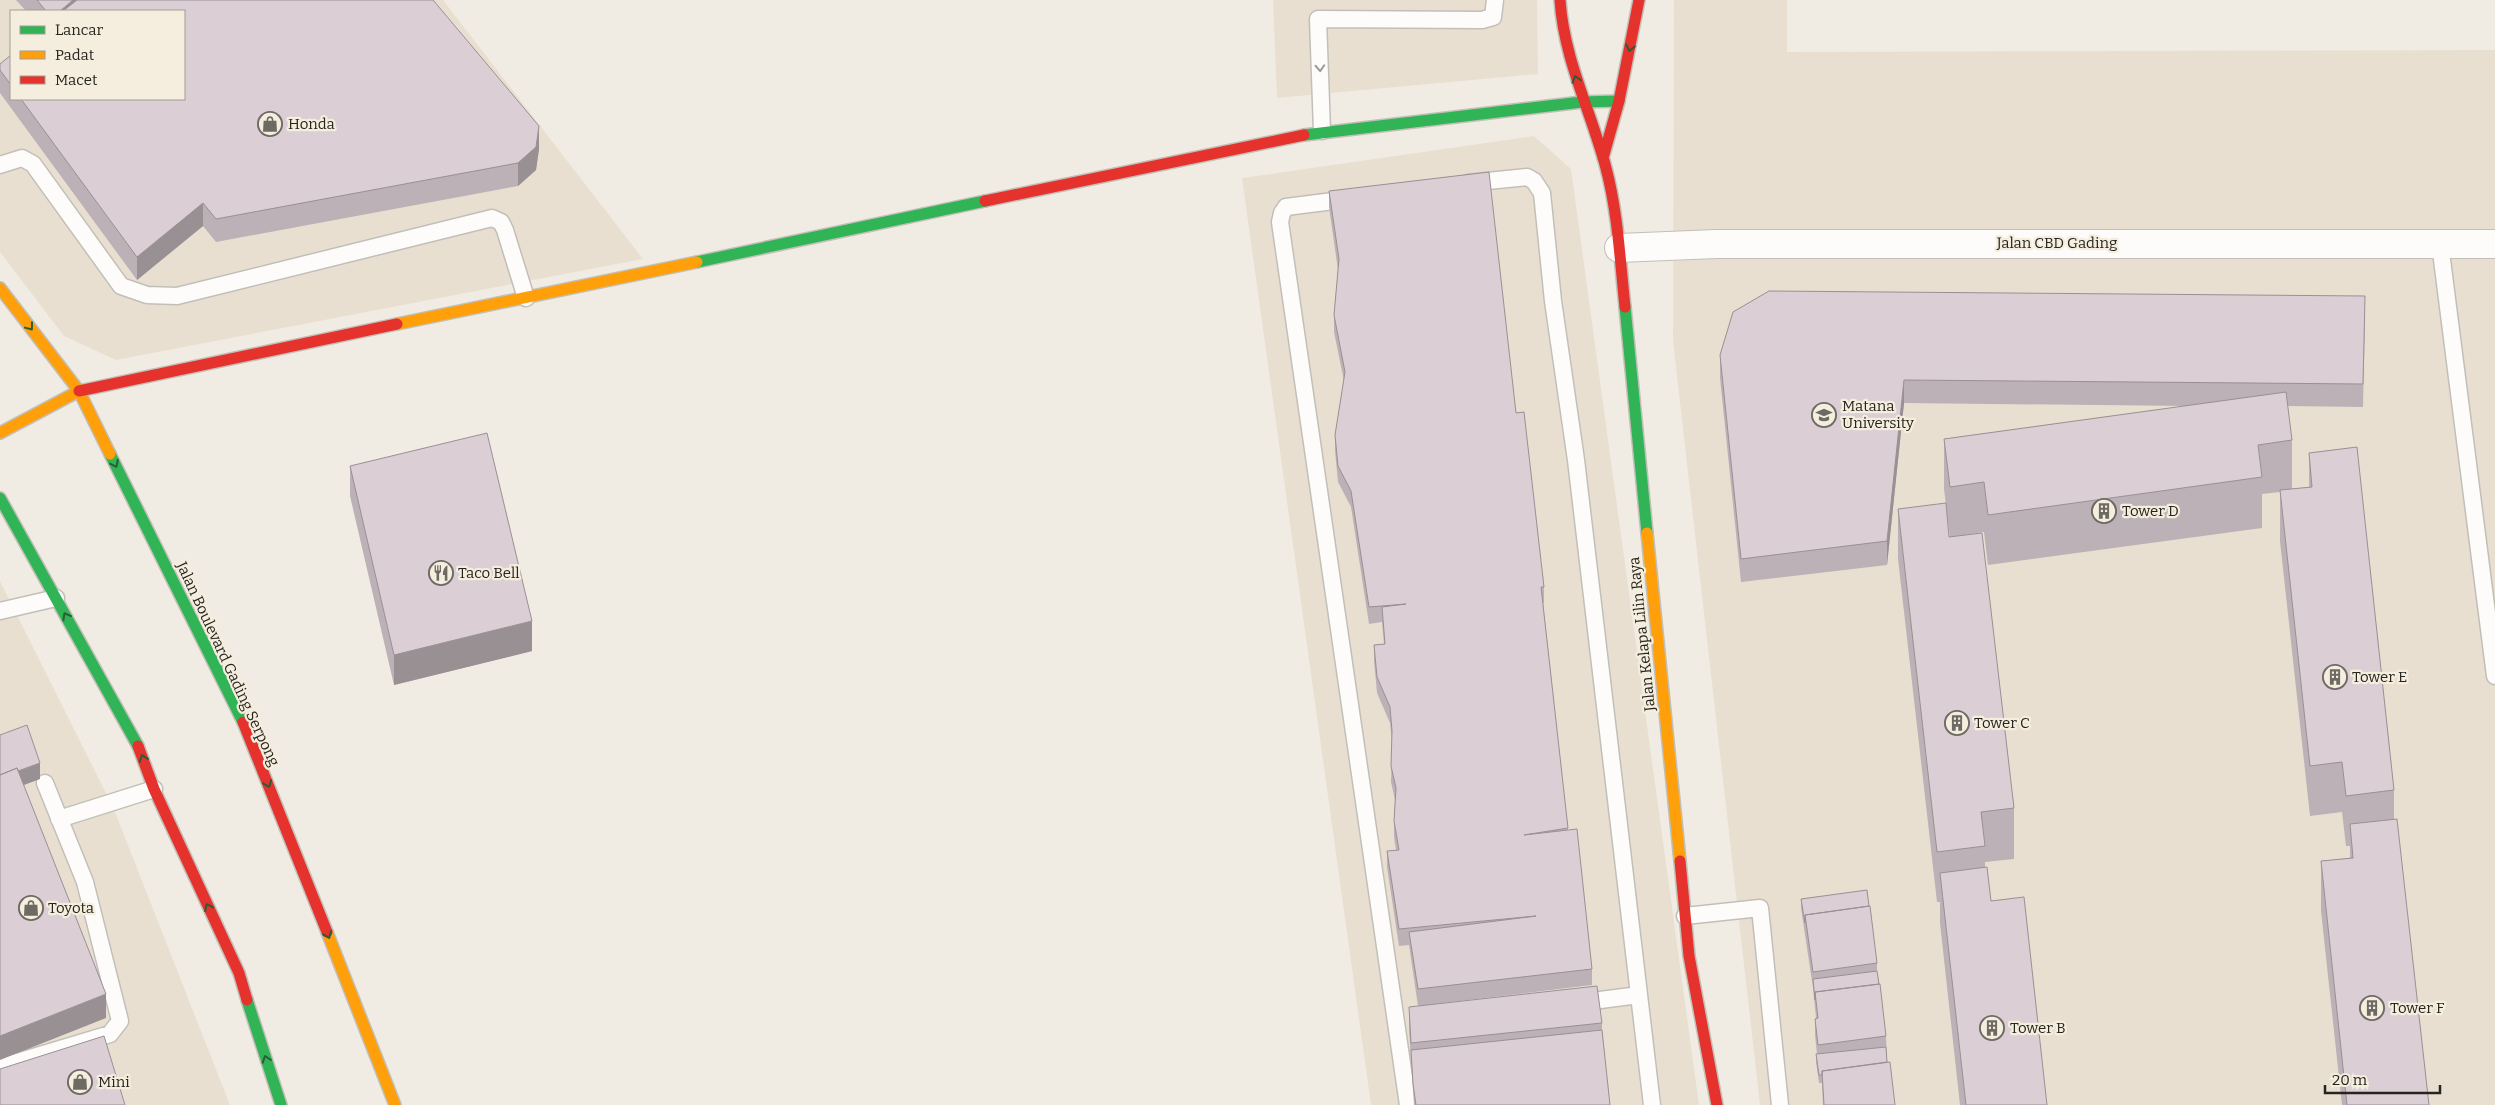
<svg xmlns="http://www.w3.org/2000/svg" width="2495" height="1105" viewBox="0 0 2495 1105" font-family="Bitter,serif">
	<style>
		.commercial { fill: #e9dfd1; fill-rule: evenodd }
		.lines { fill: none; stroke-linecap: round; stroke-linejoin: round }
		.lane-casing { stroke: #c2bfb8; stroke-width: 19 }
		.street-casing { stroke: #c2bfb8; stroke-width: 30 }
		.fast-casing { stroke: #c2bfb8; stroke-width: 14 }
		.slow-casing { stroke: #c2bfb8; stroke-width: 14 }
		.jam-casing { stroke: #c2bfb8; stroke-width: 14 }
		.lane { stroke: #fdfcfb; stroke-width: 16 }
		.street { stroke: #fdfcfb; stroke-width: 28 }
		.fast { stroke: #30b455; stroke-width: 11 }
		.slow { stroke: #ff9f0a; stroke-width: 11 }
		.jam { stroke: #e5322d; stroke-width: 11 }
		.wall { fill: #bcb1b6 }
		.shaded-wall { fill: #999094 }
		.building { fill: #dbced4; stroke: #999094 }
		.oneway { stroke: #2a5e34 }
		.oneway2 { stroke: #9c9b98 }
		.labels { text-anchor: middle; stroke-width: 4.5; stroke-linejoin: round; paint-order: stroke }
		.poi-label { font-size: 15px; fill: #26241e; stroke: #f5eede; text-anchor: start }
		.street-label { font-size: 15px; fill: #26241e; stroke: #f5eede }
	</style>
	<rect width="100%" height="100%" fill="#f0ece3"/>
	<path class="commercial" d="M0 0H443L643 259 116 360 64 336 0 252ZM11 11H184V99H11Z
		M1273 0H1537L1538 74 1277 98Z
		M1674 0H1787V52L2495 50V1105H1760L1673 341Z
		M1534 136 1571 169 1699 1105H1371L1242 178Z
		M0 581 113 807 230 1105H0Z"/>
	<g class="lines">
		<defs>
			<path id="lane" d="M1322 131 1318 19 1482 20 1493 17 1495 0
				M0 165 22 158 33 164 121 286 147 295 177 296 492 218 501 222 505 230 526 298
				M1468 183 1527 177 1534 181 1542 193 1553 301 1576 460 1652 1105
				M1349 199 1286 207 1282 213 1280 222 1408 1105
				M2440 244 2495 676
				M0 611 56 598
				M59 819 154 789
				M1685 916 1760 908 1780 1105
				M1577 1003 1639 995
				M0 1067 110 1034 120 1021 85 882 45 783"/>
			<path id="street" d="M1619 248 1716 244H2495"/>
			<path id="fast" d="M1304 135 1582 102 1619 101
				M697 262 985 201
				M1625 307 1647 533
				M110 454 243 722
				M0 498 138 746
				M247 1000 281 1105"/>
			<path id="slow" d="M0 288 79 391 110 454
				M397 324 697 262
				M0 433 79 391
				M1647 533 1680 861
				M327 932 395 1105"/>
			<path id="jam" d="M1560 0C1564 60 1591 111 1606 168 1618 213 1620 261 1625 307
				M1603 158 1619 101 1639 0
				M985 201 1304 135
				M79 391 397 324
				M243 722 327 932
				M138 746 154 789 239 973 247 1000
				M1680 861 1689 956 1717 1105"/>
		</defs>
		<use href="#lane" class="lane-casing"/>
		<use href="#street" class="street-casing"/>
		<use href="#fast" class="fast-casing"/>
		<use href="#slow" class="slow-casing"/>
		<use href="#jam" class="jam-casing"/>
		<use href="#lane" class="lane"/>
		<use href="#street" class="street"/>
		<use href="#fast" class="fast"/>
		<use href="#slow" class="slow"/>
		<use href="#jam" class="jam"/>
	</g>
	<path class="wall" d="M16 0H433L539 149 536 170 518 186 216 242 203 226 137 280 0 93V64L11 55V99H184V11H26Z
		M1329 191 1516 413 1544 587V603H1543L1568 830 1592 969V985L1418 1006 1409 945 1399 946 1387 867V851L1396 850 1394 837V821L1395 800 1391 782 1392 742 1390 723 1377 693 1374 661V645L1384 644 1382 622 1369 624 1351 507 1338 482 1335 451V435L1344 381 1334 332V315L1338 270 1329 207Z
		M2365 319 2363 407 2287 406 2292 440V489L2309 487V453L2394 790V819L2429 1105H2342L2321 911V861L2350 858V846H2346L2342 812 2310 816 2280 541V492L2262 494V528L1988 565 1984 532 1959 536 2014 808V859L1985 862V868L1991 901 2047 1105H1960L1940 923V902H1937L1898 559V509L1950 537 1944 489V439L2187 406 1904 403 1887 565 1741 582 1720 378V355Z
		M350 466 532 651 394 685 350 496Z
		M1801 899 1877 963V971L1886 1036 1887 1062 1895 1105H1823L1822 1083H1819L1816 1062V1054H1817L1815 1035V1019L1816 1018 1813 988 1801 908Z
		M1409 1007 1602 1023V1030L1610 1105H1414L1409 1030Z"/>
	<path class="shaded-wall" d="M73 0H100L87 11H60Z
		M539 126V149L536 170 518 186V163Z
		M203 203V226L137 280V257Z
		M1904 380V403L1887 565V541Z
		M532 621V651L394 685V655Z
		M40 763V779L0 794V778Z
		M106 994V1018L0 1060V1036Z"/>
	<path class="building" d="M37 0H73L60 11H46Z
		M77 0H433L539 126 536 147 518 163 216 219 203 203 137 257 21 99H184V11H63Z
		M11 55V85L0 70V64Z
		M1489 172 1516 413 1524 412 1544 587H1541L1568 828 1524 835 1577 829 1592 969 1418 989 1409 932 1536 916 1399 929 1387 851 1399 850 1394 821 1396 788 1391 766 1392 731 1390 707 1377 677 1374 645 1385 644 1382 607 1406 604 1369 607 1351 491 1338 466 1335 435 1345 372 1334 315 1339 259 1329 191Z
		M1769 291 2365 296 2363 384 1904 380 1887 541 1741 559 1720 355 1733 312Z
		M2286 392 2292 440 2258 445 2262 477 1988 515 1984 482 1950 487 1944 439Z
		M487 433 532 621 394 655 350 466Z
		M2357 447 2394 790 2346 796 2342 762 2310 766 2280 490 2312 487 2309 453Z
		M1946 503 1949 537 1982 533 2014 808 1981 812 1985 846 1937 852 1898 509Z
		M27 725 40 763 18 771 17 768 0 775V735Z
		M17 768 106 994 0 1036V775Z
		M2397 819 2429 1105H2347L2321 861 2353 858 2350 824Z
		M1987 867 1991 901 2024 897 2047 1105H1966L1940 873Z
		M1867 890 1869 906 1805 915V923L1801 899Z
		M1870 906 1877 963 1813 972 1805 915Z
		M1877 971 1879 984 1815 992V1000L1813 979Z
		M1880 984 1886 1036 1818 1045 1815 1019 1818 1018 1815 992Z
		M1597 986 1602 1023 1411 1043 1409 1007Z
		M1602 1030 1610 1105H1416L1413 1084 1411 1050Z
		M104 1036 125 1105H0V1069Z
		M1886 1047 1887 1062 1822 1071V1075H1819L1816 1054Z
		M1890 1062 1895 1105H1824L1822 1071Z"/>
	<defs><path id="oneway-chevron" d="M-2-3.5L2.5 0L-2 3.5" fill="none" stroke-width="1.6" stroke-linecap="round" stroke-linejoin="round" transform="scale(1.25)"/></defs>
	<g class="oneway">
		<use href="#oneway-chevron" transform="translate(1630 48) rotate(102)"/>
		<use href="#oneway-chevron" transform="translate(1576 79) rotate(-106)"/>
		<use href="#oneway-chevron" transform="translate(30 327) rotate(53)"/>
		<use href="#oneway-chevron" transform="translate(115 464) rotate(64)"/>
		<use href="#oneway-chevron" transform="translate(66 616) rotate(-119)"/>
		<use href="#oneway-chevron" transform="translate(143 758) rotate(-110)"/>
		<use href="#oneway-chevron" transform="translate(268 784) rotate(68)"/>
		<use href="#oneway-chevron" transform="translate(208 907) rotate(-115)"/>
		<use href="#oneway-chevron" transform="translate(328 935) rotate(68)"/>
		<use href="#oneway-chevron" transform="translate(266 1059) rotate(-108)"/>
	</g>
	<use class="oneway2" href="#oneway-chevron" transform="translate(1320 68) rotate(87)"/>
	<defs>
		<symbol id="shop-ring" viewBox="-11 -11 22 22"><circle r="9.5" fill="#f5eede" stroke="#6d6a63" stroke-width="1.5"/><path d="M-5-2.5h2.3a2.7 3.5 0 0 1 5.4 0H5L5.5 6h-11ZM-1.5-2.5h3a1.5 2.3 0 0 0-3 0Z" fill="#6d6a63"/></symbol>
		<symbol id="university-ring" viewBox="-11 -11 22 22"><circle r="9.5" fill="#f5eede" stroke="#6d6a63" stroke-width="1.5"/><path d="M0-5L7-2L0 1L-7-2ZM-4 1L0 2.5L4 1V4Q0 6-4 4Z" fill="#6d6a63"/></symbol>
		<symbol id="building-ring" viewBox="-11 -11 22 22"><circle r="9.5" fill="#f5eede" stroke="#6d6a63" stroke-width="1.5"/><path d="M-4-6H4V6H1V3H-1V6H-4ZM-2.5-4.3h1.7v1.8h-1.7ZM.8-4.3h1.7v1.8H.8ZM-2.5-1h1.7V.8h-1.7ZM.8-1h1.7V.8H.8Z" fill="#6d6a63"/></symbol>
		<symbol id="restaurant-ring" viewBox="-11 -11 22 22"><circle r="9.5" fill="#f5eede" stroke="#6d6a63" stroke-width="1.5"/><path d="M-5-6h1v4h1v-4h1v4h1v-4h1v5L-1.5 .5V6h-2V.5L-5-1ZM5-6V6H3V1.5H1.5Q1.5-4 5-6Z" fill="#6d6a63"/></symbol>
	</defs>
	<g fill-rule="evenodd">
		<use href="#shop-ring" x="256" y="110" width="28" height="28"/>
		<use href="#university-ring" x="1810" y="401" width="28" height="28"/>
		<use href="#building-ring" x="2090" y="497" width="28" height="28"/>
		<use href="#restaurant-ring" x="427" y="559" width="28" height="28"/>
		<use href="#building-ring" x="2321" y="663" width="28" height="28"/>
		<use href="#building-ring" x="1943" y="709" width="28" height="28"/>
		<use href="#shop-ring" x="17" y="894" width="28" height="28"/>
		<use href="#building-ring" x="2358" y="994" width="28" height="28"/>
		<use href="#building-ring" x="1978" y="1014" width="28" height="28"/>
		<use href="#shop-ring" x="66" y="1068" width="28" height="28"/>
	</g>
	<g class="labels">
		<g class="poi-label">
			<text x="288" y="129">Honda</text>
			<text x="1842" y="411">Matana<tspan x="1842" dy="17">University</tspan></text>
			<text x="2122" y="516">Tower D</text>
			<text x="458" y="578">Taco Bell</text>
			<text x="2352" y="682">Tower E</text>
			<text x="1974" y="728">Tower C</text>
			<text x="48" y="913">Toyota</text>
			<text x="2390" y="1013">Tower F</text>
			<text x="2010" y="1033">Tower B</text>
			<text x="98" y="1087">Mini</text>
		</g>
		<g class="street-label">
			<text x="2057" y="248">Jalan CBD Gading</text>
			<text transform="translate(1642 634) rotate(-96)" y="5">Jalan Kelapa Lilin Raya</text>
			<text transform="translate(228 664) rotate(65)" y="5">Jalan Boulevard Gading Serpong</text>
		</g>
	</g>
	<rect x="10" y="10" width="175" height="90" fill="#f5eede" stroke="#a29d91"/>
	<rect x="20" y="26" width="25" height="8" fill="#30b455" stroke="#a29d91"/>
	<text x="55" y="35" font-size="15" fill="#26241e">Lancar</text>
	<rect x="20" y="51" width="25" height="8" fill="#ff9f0a" stroke="#a29d91"/>
	<text x="55" y="60" font-size="15" fill="#26241e">Padat</text>
	<rect x="20" y="76" width="25" height="8" fill="#e5322d" stroke="#a29d91"/>
	<text x="55" y="85" font-size="15" fill="#26241e">Macet</text>
	<path d="M2325 1085v8h115v-8" fill="none" stroke="#26241e" stroke-width="2.5"/>
	<text x="2332" y="1085" font-size="15" fill="#26241e" stroke="#f5eede" stroke-width="4" paint-order="stroke">20 m</text>
</svg>
